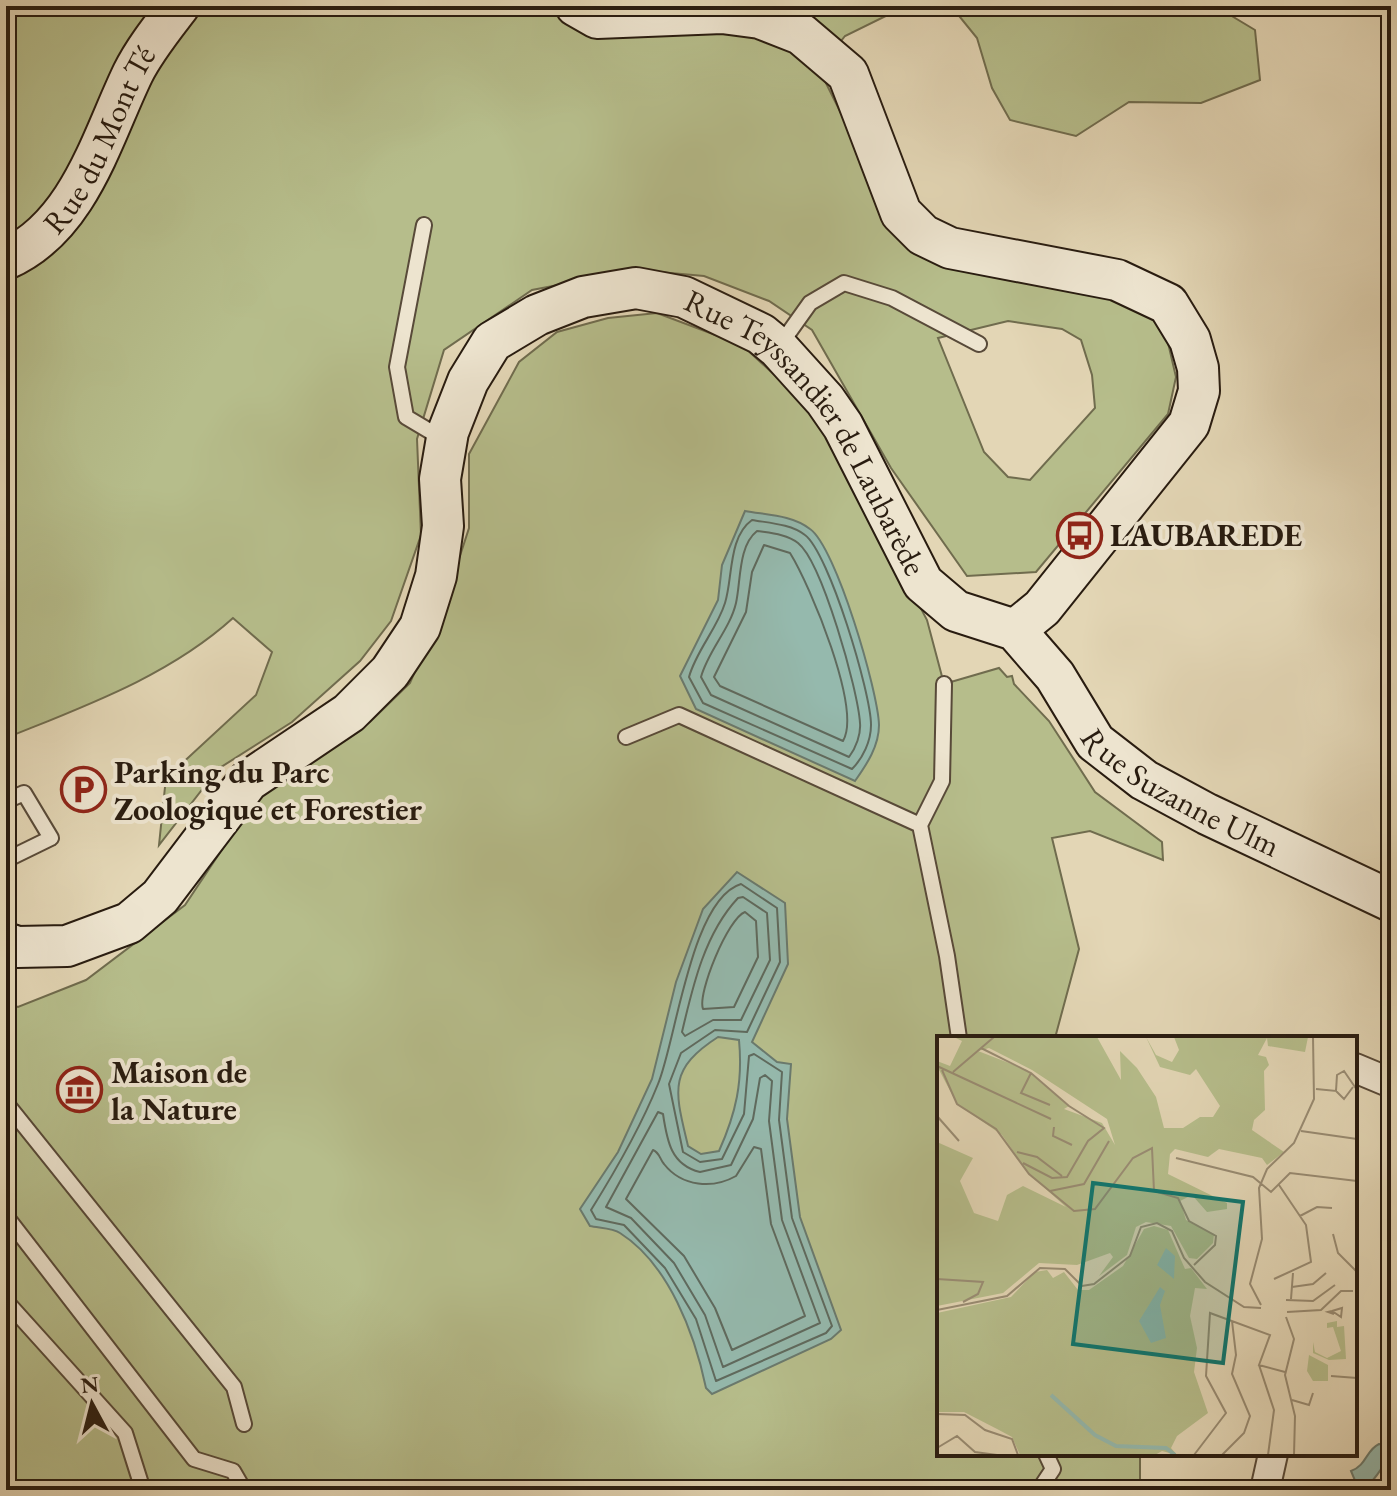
<svg xmlns="http://www.w3.org/2000/svg" width="1397" height="1496" viewBox="0 0 1397 1496" font-family="'EB Garamond',serif">
	<style>
		.green { fill: #b6bd8b; stroke: #706c4e; stroke-width: 2; fill-rule: evenodd }
		.water { fill: #95b9ad; stroke: #6a7a6e; stroke-width: 2; fill-rule: evenodd }
		.lines { fill: none; stroke-linecap: round; stroke-linejoin: round }
		.shore { stroke: #5f6a5e; stroke-width: 2 }
		.lane-casing { stroke: #584a39; stroke-width: 18 }
		.street-casing { stroke: #584a39; stroke-width: 32 }
		.secondary-casing { stroke: #291c10; stroke-width: 44 }
		.lane { stroke: #ede4cf; stroke-width: 14 }
		.street { stroke: #ede4cf; stroke-width: 28 }
		.secondary { stroke: #ede4cf; stroke-width: 40 }
		.labels { text-anchor: middle; stroke-width: 8; stroke-linejoin: round; paint-order: stroke }
		.street-label { font-size: 32px; fill: #291c10; stroke: #ede4cf }
		.poi-label { font-size: 32px; font-weight: bold; fill: #291c10; stroke: #ede4cf; text-anchor: start }
		.inset-river { fill: none; stroke: #95b9ad; stroke-width: 4 }
		.inset-road { fill: none; stroke: #998c73; stroke-width: 2 }
		.view { fill: #0f766e; fill-opacity: 0.15; stroke: #0f766e; stroke-width: 4 }
		.inset-edge { fill: none; stroke: #291c10; stroke-width: 4 }
	</style>
	<rect width="100%" height="100%" fill="#e3d6b5"/>
	<filter id="stains"><feTurbulence type="fractalNoise" baseFrequency=".0025" numOctaves="4"/><feColorMatrix values="0 0 0 0 .2 0 0 0 0 .09 0 0 0 0 .02 0 0 0 .5 -.17"/></filter>
	<radialGradient id="worn" r=".72"><stop offset=".6" stop-color="#630" stop-opacity="0"/><stop offset="1" stop-color="#630" stop-opacity=".3"/></radialGradient>
	<path class="green" d="M6 6H906L845 36 819 69 899 230 1136 302 1165 330 1176 377 1168 414 1036 572 967 576 891 468 812 330 769 301 704 276 637 270 532 290 444 350 417 439 421 535 391 621 360 661 292 722 218 769 159 845 165 787 177 768 256 695 272 652 233 618C169 676 85 706 6 738ZM1008 321 1062 329 1081 340 1092 375 1095 408 1030 480 1008 477 984 452 938 338Z
		M951 6 1220 9 1255 30 1260 80 1201 103 1129 102 1076 136 1010 120 992 88 977 38Z
		M657 313 742 345 820 417 927 620 944 684 999 668 1007 677 1012 676 1014 684 1049 721 1095 792 1162 842 1163 860 1090 831 1052 838 1079 949 1055 1038H939V1454H1140V1490H6V1003L18 1007 86 980 185 905 255 800 370 722 410 683 444 605 469 528V454L519 362 557 332 608 318Z"/>
	<path class="water" d="M745 511C767 515 792 515 810 529 836 547 878 691 879 725 879 746 867 764 855 781L696 709 680 676 718 600 722 565Z
		M737 872 785 903 788 964 752 1042 777 1062 791 1064 787 1119 800 1217 841 1330 831 1339 712 1394 706 1388C695 1335 669 1264 620 1233 613 1228 599 1228 590 1226L580 1209 618 1152 652 1079 676 982 703 909ZM718 1037 739 1040C743 1082 736 1113 719 1151L701 1154 688 1146C675 1091 667 1070 718 1037Z
		M1379 1444 1385 1445C1389 1460 1382 1469 1373 1480L1356 1483 1351 1471C1367 1465 1366 1450 1379 1444Z"/>
	<g class="lines">
		<path class="shore" d="M752 520C769 523 791 524 805 535 829 553 871 693 871 725 871 741 863 758 852 769L703 703 689 677C696 651 717 629 725 603 733 578 728 537 752 520Z
			M757 531C770 533 787 534 798 543 822 562 858 690 860 723 861 734 856 748 849 757L711 695 701 677C708 651 730 629 736 603 741 581 738 546 757 531Z
			M764 545 790 553C810 585 862 709 843 741L720 686 714 677 746 612 752 572Z
			M741 884 777 908 780 962 747 1032 715 1030 681 1053 669 1084 683 1152 700 1162 722 1159 744 1114 749 1056 754 1054 782 1072 779 1120 792 1218 832 1326 826 1333 716 1381 696 1319 665 1268 624 1225 596 1219 591 1210C616 1170 640 1129 658 1084 676 1041 691 899 741 884Z
			M743 897 767 913 770 960 741 1020H713L685 1036 682 1032C693 985 705 933 738 898Z
			M745 912 756 921 758 957 734 1007 703 1009C697 994 728 918 745 912Z
			M765 1075 772 1081 769 1121 782 1220 820 1323 723 1367 705 1315 674 1263 631 1218 606 1207 658 1112 663 1114C667 1141 671 1165 700 1172L731 1165 753 1119 760 1078Z
			M754 1147 761 1149 771 1224 805 1316 732 1350 715 1308 684 1256 626 1199 653 1150C660 1153 659 1158 664 1164 682 1187 713 1189 736 1176Z"/>
		<defs>
			<path id="lane" d="M424 225 397 367 406 417 443 439
				M780 345 810 303 844 283 892 298 979 344
				M944 684 942 781 920 825 947 956 959 1038
				M626 737 679 715 920 825
				M6 801 24 793 51 838 6 860
				M6 1103 234 1387 244 1424
				M6 1216 194 1459 233 1471 244 1490
				M6 1301 125 1433 143 1490
				M1046 1454 1053 1469 1043 1484 1047 1490"/>
			<path id="street" d="M1355 1068 1391 1083
				M1265 1490 1273 1454"/>
			<g id="secondary">
				<path d="M576 6 597 18 722 13 760 18 801 34 848 74 901 213 923 235 950 248 1117 280 1168 304 1190 340 1198 368 1199 391 1189 424 1042 608 1015 630"/>
				<path id="s1" d="M6 259C79 227 102 137 133 73 145 49 163 27 179 6"/>
				<path id="s2" d="M6 943 17 947 67 946 129 923 160 897 248 781 349 713 390 672 420 627 436 576 443 526 440 479 448 432 468 381 492 342 537 315 583 297 636 288 684 297 761 334 778 348 825 400 843 426 923 583 956 611 1015 630 1055 676 1095 742 1144 780 1207 814 1391 901"/>
			</g>
		</defs>
		<use href="#lane" class="lane-casing"/>
		<use href="#street" class="street-casing"/>
		<use href="#secondary" class="secondary-casing"/>
		<use href="#lane" class="lane"/>
		<use href="#street" class="street"/>
		<use href="#secondary" class="secondary"/>
	</g>
	<defs>
		<symbol id="bus-ring" viewBox="-11 -11 22 22"><circle r="9.5" fill="#ede4cf" stroke="#8f2418" stroke-width="1.5"/><path d="M-5-6H5V4H4V6H2V4H-2V6H-4V4H-5ZM-3.5-4V0h7V-4ZM-3.5 1.2v1.5H-2V1.2ZM2 1.2v1.5H3.5V1.2Z" fill="#8f2418"/></symbol>
		<symbol id="parking-ring" viewBox="-11 -11 22 22"><circle r="9.5" fill="#ede4cf" stroke="#8f2418" stroke-width="1.5"/><path d="M-3.5-5.5H1a3.5 3.5 0 0 1 0 7H-1V5.5H-3.5ZM-1-3.4V-.6H.8a1.4 1.4 0 0 0 0-2.8Z" fill="#8f2418"/></symbol>
		<symbol id="museum-ring" viewBox="-11 -11 22 22"><circle r="9.5" fill="#ede4cf" stroke="#8f2418" stroke-width="1.5"/><path d="M0-6L6-3V-2H-6V-3ZM-5-1h2V3h-2ZM-1-1h2V3h-2ZM3-1h2V3H3ZM-6 4H6V6H-6Z" fill="#8f2418"/></symbol>
	</defs>
	<g fill-rule="evenodd">
		<use href="#bus-ring" x="1054" y="510" width="51" height="51"/>
		<use href="#parking-ring" x="58" y="764" width="51" height="51"/>
		<use href="#museum-ring" x="54" y="1064" width="51" height="51"/>
	</g>
	<g class="labels">
		<g class="street-label">
			<text dy="11" stroke="none"><textPath href="#s1" startOffset="156">Rue du Mont Té</textPath></text>
			<text dy="11" stroke="none"><textPath href="#s2" startOffset="1240">Rue Teyssandier de Laubarède</textPath></text>
			<text dy="11" stroke="none"><textPath href="#s2" startOffset="1780">Rue Suzanne Ulm</textPath></text>
		</g>
		<g class="poi-label">
			<text x="1110" y="546">LAUBAREDE</text>
			<text x="114" y="783">Parking du Parc<tspan x="114" dy="37">Zoologique et Forestier</tspan></text>
			<text x="111" y="1083">Maison de<tspan x="111" dy="37">la Nature</tspan></text>
		</g>
	</g>
	<g transform="translate(937 1036)">
		<rect width="420" height="420" fill="#e3d6b5"/>
		<path d="M17 1H160L184 44 183 15 200 32 219 61 227 92H246L263 81H276L283 70 259 33 253 39 223 31 209 1 219 19 235 26 242 14 237 1H371L368 16 331 10 330 2 321 19 329 21 332 29 327 35 328 74 317 84 315 94 347 116 330 129 325 122 282 113 271 121 238 113 233 118 231 138 290 167V173L270 176 255 159 243 165 249 184 277 198 276 207 260 223 252 222 234 190 209 186 199 191 190 219 162 240 176 221 173 217 140 229 102 227 66 257 0 270V106L36 122 23 145 37 177 61 185 70 159 86 150 129 171 92 138 65 99 20 68 0 30V25L13 30 25 5ZM52 12 95 34 170 83 178 109 165 87 127 73 132 70 90 34 41 15ZM217 190 231 194 248 233 254 232 270 253 258 252 253 280 260 312 257 336 271 377 240 400 234 412 240 419 225 415 218 419H83L75 401 62 394 27 376H0V277L74 261 98 236 110 234 116 242 127 236 141 254H152L186 230 207 193ZM400 285V291L407 290 409 323 392 324 376 317V306L378 316 390 322 404 315 396 291 390 292V287ZM372 319 391 329V345H376L370 335Z" fill="#b6bd8b" fill-rule="evenodd"/>
		<path d="M229 212 238 220 237 243 220 229ZM223 251 228 255 223 269 229 302 214 307 202 285Z" fill="#95b9ad"/>
		<path class="inset-river" d="M114 359 158 399 179 410 229 412 238 419"/>
		<path class="inset-road" d="M44 12 94 37 132 70 167 92 151 105 130 141 115 142 86 127M0 30 114 83M5 34 20 68 59 93 92 138 137 175 158 173 196 122 215 112 217 155 241 162 252 185 279 200 278 209 257 229M16 36 57 1M94 37 84 57 113 69M379 53 399 55 400 39 407 35 420 54M399 55 407 63 416 51M0 80 22 105M117 91 116 100 135 109M364 95 420 103M80 116 100 121 125 140M239 122 316 141 334 156 353 137 420 145M113 155 147 148 172 105M363 180 380 171 395 172M396 198 401 217 420 236M0 243 46 246 41 258 26 266M337 243 374 226 369 189 342 149M355 251 376 248 389 237M354 263 356 237M349 264 376 265 398 249M324 269 313 248 325 203 322 152 330 133 357 107 377 63 376 1M0 274 70 260 103 232 128 233 145 250 157 248 193 220 204 191 220 187 235 195 247 222 268 246 307 271 324 272M395 275 404 281 405 272 395 275 391 276 397 278M350 276 384 274 404 255H416M349 281 357 303 348 339 358 380 357 419M322 329 337 374 331 419M394 340 420 342M355 364 372 369 376 357M0 378 28 379 48 394 75 403 81 419M0 412 20 400 38 416 60 419M257 419 289 377 269 340 273 277 333 299 322 329 348 336M285 419 307 397 313 380 295 338 299 319 295 285"/>
		<path class="view" d="M156 147 306 166 286 327 136 308Z"/>
		<rect width="420" height="420" class="inset-edge"/>
	</g>
	<rect width="1397" height="1496" fill="none" stroke="#e3d6b5" stroke-width="32"/>
	<rect x="8" y="8" width="1381" height="1480" fill="none" stroke="#291c10" stroke-width="4"/>
	<rect x="16" y="16" width="1365" height="1464" fill="none" stroke="#291c10" stroke-width="2"/>
	<g transform="translate(92 1404) rotate(353)" stroke="#ede4cf" stroke-width="6" paint-order="stroke">
	<path d="M0-6L14 30L0 20L-14 30Z" fill="#291c10"/>
	<text y="-12" font-size="22" font-weight="bold" text-anchor="middle" fill="#291c10">N</text>
	</g>
	<rect width="100%" height="100%" filter="url(#stains)"/>
	<rect width="100%" height="100%" fill="url(#worn)"/>
</svg>
